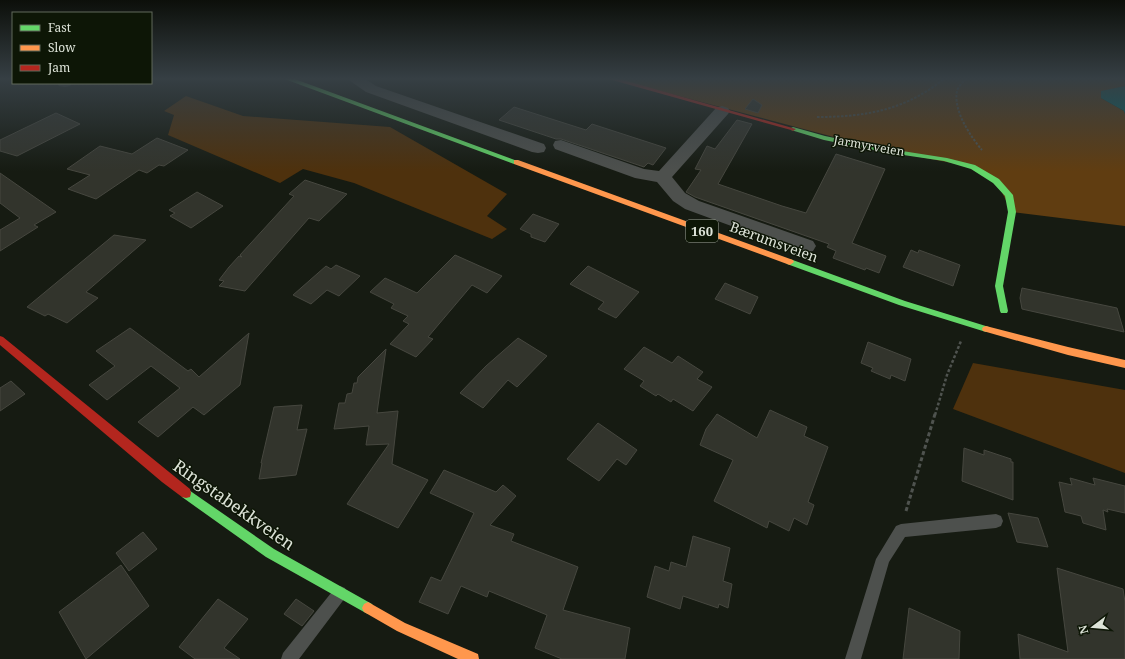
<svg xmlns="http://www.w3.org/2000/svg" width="1125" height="659" viewBox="0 0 1125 659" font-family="'Noto Serif',serif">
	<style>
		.green { fill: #4e310d }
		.forest { fill: #603d11 }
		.water { fill: #02686b }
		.building { fill: #32342c; stroke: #46473f }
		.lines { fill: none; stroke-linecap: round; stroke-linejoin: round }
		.path-far2 { stroke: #4f534f; stroke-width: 2; stroke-dasharray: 2.5 1.5; stroke-linecap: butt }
		.path-far1 { stroke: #4f534f; stroke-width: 2.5; stroke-dasharray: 3 2; stroke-linecap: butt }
		.path { stroke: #4f534f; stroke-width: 3; stroke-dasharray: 4 2.5; stroke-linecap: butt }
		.lane { fill: #4d504d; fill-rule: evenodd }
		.street { fill: #4d504d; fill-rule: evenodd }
		.fast { fill: #63d668; fill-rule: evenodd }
		.slow { fill: #ff974d; fill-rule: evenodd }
		.jam { fill: #b3261e; fill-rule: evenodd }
		.labels { text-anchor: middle; stroke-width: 3; stroke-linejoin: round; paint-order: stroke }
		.far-street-label { font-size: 12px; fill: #dde3d8; stroke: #0d1606 }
		.shield { fill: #0d1606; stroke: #9fa699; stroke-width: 1 }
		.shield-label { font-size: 13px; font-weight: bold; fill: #dde3d8 }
		.street-label { font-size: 14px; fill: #dde3d8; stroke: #0d1606 }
		.near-street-label { font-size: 17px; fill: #dde3d8; stroke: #0d1606 }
	</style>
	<rect width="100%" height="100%" fill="#161b12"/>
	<path class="green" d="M186 96 243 116 390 127 507 194 487 216 507 229 492 239 354 183 303 169 280 183 168 135 174 115 164 111Z
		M973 363 1125 390V473L953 409Z"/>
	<path class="forest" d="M611 78H1125V86L1101 92V98L1124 111 1125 114V226L1012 212 996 181 973 167 883 150Z"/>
	<path class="water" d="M1125 86V114L1124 111 1101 98V91Z"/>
	<path class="building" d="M753 99 762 105 758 113 745 109Z
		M514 107 586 130 592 124 666 148 653 165 648 163 644 167 561 139H556L499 120Z
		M56 113 80 124 17 156 0 151V140Z
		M737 120 752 124 718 184 782 206 806 213 836 154 885 169 852 243 886 256 879 273 866 268 865 270 833 258 836 251 827 247 829 244 695 197 686 192 701 170 695 169 707 146 715 149Z
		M157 138 188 150 164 166 159 165 147 173 139 170 96 199 68 189 90 175 67 169 100 146 132 154Z
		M0 173 56 212 34 225 38 227 0 251V230L20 218 0 203Z
		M305 180 347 194 319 221 309 218 245 291 219 286 224 281 219 280 229 267 239 256 242 257 240 255 294 196 289 194Z
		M197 192 223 206 191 228 170 216 175 213 169 210Z
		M533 214 559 224 545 242 531 237V234L520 229Z
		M114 235 146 240 86 292 98 298 67 323 48 314 45 316 27 307Z
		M911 250 918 253 919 250 960 265 953 286 903 267Z
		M455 255 502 276 487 293 472 285 428 337 433 339 416 357 390 344 409 324 403 321 408 316 391 308 394 304 370 292 385 278 417 293Z
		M336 265 360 276 339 296 327 290 311 304 293 295 326 266 331 269Z
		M588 266 639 292 616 318 598 309 604 302 570 284Z
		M725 283 758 297 750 314 715 299Z
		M1022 288 1117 308 1124 332 1022 309 1020 298Z
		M130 328 188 371 191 369 199 377 249 333 240 385 204 415 193 407 158 437 138 422 180 388 151 366 107 400 89 385 115 366 96 351Z
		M518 338 547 356 517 387 508 380 483 408 460 393 486 366Z
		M868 342 911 359 905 381 891 375 890 379 871 371 873 368 861 363Z
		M644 347 672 363 678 356 703 372 697 379 712 387 693 411 673 399 671 402 658 394 656 396 640 386 644 381 624 369Z
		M386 349 377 413 398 411 392 464 428 480 398 528 347 504 389 444 366 445 369 426 334 429 339 403H345L347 394 352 393 354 383H357L358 377Z
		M11 381 25 394 0 411V388Z
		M302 405 297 430 307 429 296 475 259 479 262 463H261L274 407Z
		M770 410 807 427 804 436 828 447 808 502 814 505 807 525 794 518 789 531 769 521 767 528 714 501 733 460 700 445 706 429 717 414 757 438Z
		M598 423 637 450 626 465 617 459 599 481 567 459Z
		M964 448 984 455V450L1011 459V462H1013V500L962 481Z
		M444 470 496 492 503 485 516 496 490 525 514 534 511 541 578 567 563 610 630 628 625 659H562L535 648 547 615 489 591 487 597 461 586 448 614 419 602 431 577 441 581 474 513 430 493Z
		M1070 478 1095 485 1093 478 1125 486V513L1107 509 1108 512 1103 510 1106 530 1083 523 1081 516 1065 512 1059 482 1072 485Z
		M1008 513 1038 518 1048 547 1017 542Z
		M143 532 157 549 129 571 116 553Z
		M693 536 730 548 723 581 732 584 728 608 719 604 718 608 683 596 680 609 647 597 655 566 669 571 671 562 686 567Z
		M121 565 149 606 86 659 59 612Z
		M1057 568 1123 589 1125 602V659H1020L1018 634 1068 652Z
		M218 599 248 619 224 648 240 659H195L179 647Z
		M296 599 314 611 302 626 284 614Z
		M909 608 960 631 959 659H903Z"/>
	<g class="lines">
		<path class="path-far2" d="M966 78C963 82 958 87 957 91 953 110 970 136 982 150
			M817 117C866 117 906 110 945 78"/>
		<path class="path-far1" d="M935 415 947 375 961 341"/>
		<path class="path" d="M906 511 935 414"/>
		<path class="lane" d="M996 514 1001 516 1003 521 1001 526 996 528 905 537 889 562 861 659H845L876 559 896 526 901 524Z
			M340 586 345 588 347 593 345 598 299 659H281L283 653 335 588Z"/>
		<path class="street" d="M346 78H364L376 86 544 144 546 148 544 152 538 153 532 152 366 92Z
			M57 83H72L70 86 65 87 59 86Z
			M722 106 728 108 730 111 728 114 672 177 685 193 699 201 813 241 816 246 813 251 806 253 799 251 685 209 673 201 657 182 635 178 555 149 553 145 555 141 561 140 644 169 659 171 716 108Z"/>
		<path class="fast" d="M282 78H292L520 162 518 164H514Z
			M793 127 825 136 883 148 947 158 975 165 999 179 1013 195 1016 212 1003 286 1008 311 1007 313H1001L1000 311 995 286 1008 212 1005 196 993 183 971 169 944 161 883 152 824 140 791 130V128Z
			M790 259 905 301 989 327 990 329 989 331 986 332 899 305 787 264 786 262 787 260Z
			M186 488 274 549 372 604 374 608 372 612 368 614 364 612 266 557 182 497 181 493 182 489Z"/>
		<path class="slow" d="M514 160H518L793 260 794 262 790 265 787 264 514 164Z
			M986 326 1068 347 1125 360V368L1068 355 983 331 982 329 983 327Z
			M368 602 405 623 478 654 479 659H458L397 631 364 612 362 608 364 604Z"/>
		<path class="jam" d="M605 78H616L796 129 793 131 791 130Z
			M0 336 3 337 190 489 191 493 190 497 186 498 182 497 162 482 0 345Z"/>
	</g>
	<linearGradient id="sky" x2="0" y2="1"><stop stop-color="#0c0f0a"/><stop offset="0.46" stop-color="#363f44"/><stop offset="1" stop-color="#363f44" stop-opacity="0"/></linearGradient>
	<rect width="1125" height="171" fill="url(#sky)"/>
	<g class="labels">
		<g class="far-street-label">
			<text transform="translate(869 146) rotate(10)" y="4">Jarmyrveien</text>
		</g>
		<rect class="shield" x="686" y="220" width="32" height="22" rx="3"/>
		<g class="shield-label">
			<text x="702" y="236">160</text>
		</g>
		<g class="street-label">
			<text transform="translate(774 242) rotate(20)" y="5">Bærumsveien</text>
		</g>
		<g class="near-street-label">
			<text transform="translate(234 505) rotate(35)" y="6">Ringstabekkveien</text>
		</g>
	</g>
	<rect x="12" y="12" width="140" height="72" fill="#0d1606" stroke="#60685a"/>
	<rect x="20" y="25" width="20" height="6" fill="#63d668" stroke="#60685a"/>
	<text x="48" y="32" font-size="12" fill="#dde3d8">Fast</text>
	<rect x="20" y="45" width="20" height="6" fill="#ff974d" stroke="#60685a"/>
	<text x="48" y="52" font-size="12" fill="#dde3d8">Slow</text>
	<rect x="20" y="65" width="20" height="6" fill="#b3261e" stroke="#60685a"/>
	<text x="48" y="72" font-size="12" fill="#dde3d8">Jam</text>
	<g transform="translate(1093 627) rotate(254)" stroke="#0d1606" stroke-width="3" paint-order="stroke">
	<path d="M0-3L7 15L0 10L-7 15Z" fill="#dde3d8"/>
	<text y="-6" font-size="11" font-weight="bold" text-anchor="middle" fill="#dde3d8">N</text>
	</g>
</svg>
